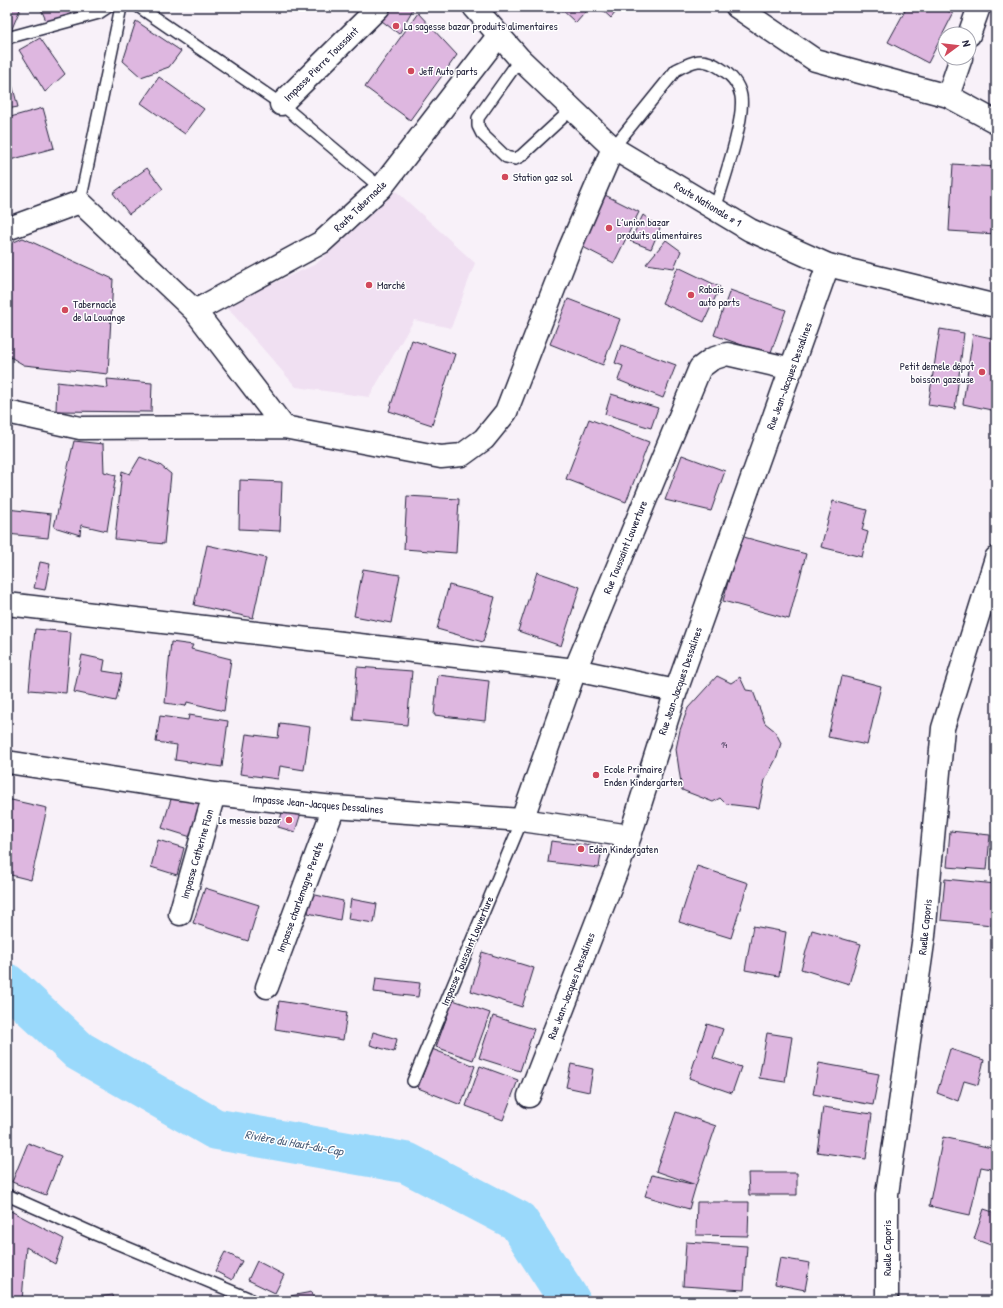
<svg xmlns="http://www.w3.org/2000/svg" width="1003" height="1308" viewBox="0 0 1003 1308" font-family="'Patrick Hand',sans-serif">
	<style>
		.built { fill: #f0e0f2 }
		.lines { fill: none; stroke-linecap: round; stroke-linejoin: round }
		.river { stroke: #9ad9fb; stroke-width: 41 }
		.building { fill: #deb7e0; stroke: #22223b }
		.lane-casing { stroke: #22223b; stroke-width: 14 }
		.street-casing { stroke: #22223b; stroke-width: 25 }
		.primary-casing { stroke: #22223b; stroke-width: 25 }
		.lane { stroke: #fff; stroke-width: 11 }
		.street { stroke: #fff; stroke-width: 22 }
		.primary { stroke: #fff; stroke-width: 22 }
		.poi-dot { fill: #d1495b; stroke: #fff; stroke-width: 1.5 }
		.labels { text-anchor: middle; stroke-width: 3; stroke-linejoin: round; paint-order: stroke }
		.number-label { font-size: 9px; fill: #514764 }
		.poi-label { font-size: 11px; fill: #22223b; stroke: #fff; text-anchor: start }
		.street-label { font-size: 11px; fill: #22223b; stroke: #fff }
		.water-label { font-size: 12px; font-style: italic; fill: #465975; stroke: #fff }
	</style>
	<rect width="100%" height="100%" fill="#f8f1f9"/>
	<filter id="ink" filterUnits="userSpaceOnUse"><feTurbulence type="fractalNoise" baseFrequency=".025" numOctaves="2"/><feDisplacementMap in="SourceGraphic" scale="8" xChannelSelector="R" yChannelSelector="G"/><feConvolveMatrix kernelMatrix="1 2 1 2 8 2 1 2 1" color-interpolation-filters="sRGB"/></filter>
	<g filter="url(#ink)">
		<path class="built" d="M396 191 475 263 451 328 414 320 369 397 296 387 225 305 316 264Z"/>
		<g class="lines">
			<path class="river" d="M7 984 79 1051 215 1129 407 1163 518 1221 570 1301"/>
		</g>
		<path class="building" d="M7 7H21L11 31 7 29Z
			M40 7H69L72 14 48 25Z
			M386 7H412L413 9 399 34 378 18Z
			M559 7H590L576 23Z
			M599 7H620L611 18Z
			M907 7H941L953 14 928 63 888 42Z
			M418 13 457 55 410 120 365 87Z
			M136 21 181 51 169 67 141 77 123 61Z
			M40 38 65 74 45 92 19 50Z
			M7 65 18 107 7 109Z
			M159 77 204 109 185 134 141 103Z
			M43 108 54 148 10 160 7 148V118Z
			M953 164 996 167V234L949 231Z
			M147 168 163 189 129 214 113 193Z
			M603 194 639 212 614 263 579 245Z
			M643 215 660 228 651 249 630 241Z
			M23 238 113 279 108 374 24 365 7 355V245Z
			M666 240 681 251 674 268 646 264Z
			M678 267 720 287 704 322 662 303Z
			M730 290 786 310 770 355 714 335Z
			M568 299 620 319 603 365 550 344Z
			M940 329 964 333 955 409 928 405Z
			M973 334 996 339V411L963 404Z
			M412 340 455 354 432 425 389 411Z
			M621 345 676 365 663 398 618 380 623 366 615 363Z
			M107 379 152 383 151 412 56 411 57 382 108 388Z
			M611 394 658 408 651 428 605 414Z
			M589 419 649 442 626 502 566 479Z
			M74 441 103 444 104 472 116 475 107 531 81 525 80 535 54 527Z
			M682 455 725 471 711 511 665 500Z
			M140 457 160 465 171 474 164 544 115 539 122 471 130 474Z
			M240 480 282 482 280 531 239 529Z
			M407 496 459 499 456 553 404 549Z
			M833 501 867 510 862 530 868 532 862 557 821 547Z
			M7 509 51 514 48 538 7 534Z
			M740 536 806 554 789 619 723 601Z
			M207 545 266 558 253 618 194 605Z
			M40 562 50 564 45 590 34 588Z
			M363 569 400 575 391 623 354 616Z
			M537 572 580 587 561 646 518 631Z
			M449 585 495 597 483 642 437 629Z
			M35 629 71 632 66 693 29 690Z
			M171 642 193 645 191 649 231 659 224 711 187 702 186 706 165 703Z
			M82 655 105 660 103 671 122 674 116 701 74 692Z
			M357 667 412 671 407 725 353 720Z
			M438 675 489 681 485 721 434 715Z
			M717 676 731 683 740 677 746 690 753 691 765 723 775 731 781 743 777 757 765 780 759 808 726 804 720 798 713 802 682 790 676 749 680 730 688 708Z
			M842 676 881 686 867 745 828 737Z
			M189 715 228 721 222 767 175 760 177 745 156 742 160 716 188 720Z
			M280 723 310 727 304 770 280 766 278 779 240 774 246 734 278 738Z
			M173 793 202 802 191 837 162 828Z
			M7 799 47 808 31 880 7 874Z
			M283 809 301 813 295 832 278 827Z
			M950 831 990 835 987 870 947 867Z
			M158 840 184 848 177 875 151 867Z
			M551 841 602 847 599 868 548 862Z
			M697 866 748 883 731 938 679 922Z
			M945 879 996 884 992 925 941 920Z
			M205 888 259 905 248 941 193 923Z
			M311 894 343 901 340 920 308 913Z
			M351 899 377 904 374 923 348 919Z
			M753 926 786 932 779 976 745 970Z
			M812 930 861 944 849 984 801 969Z
			M482 952 534 968 522 1007 471 991Z
			M376 978 420 983 418 997 374 992Z
			M453 1000 490 1013 473 1060 436 1047Z
			M279 1001 347 1012 343 1040 275 1029Z
			M493 1016 534 1029 520 1071 479 1058Z
			M707 1024 723 1029 713 1058 741 1067 732 1093 689 1078Z
			M373 1032 397 1039 394 1052 370 1045Z
			M767 1033 792 1037 785 1082 759 1078Z
			M432 1049 475 1066 461 1105 418 1088Z
			M950 1049 984 1060 978 1085 964 1081 958 1101 937 1093Z
			M819 1063 879 1074 873 1105 813 1094Z
			M571 1064 593 1069 589 1092 566 1087Z
			M480 1066 518 1080 503 1120 466 1106Z
			M823 1107 872 1114 866 1159 817 1152Z
			M676 1112 716 1126 696 1185 656 1171Z
			M943 1137 996 1149V1170L981 1167 970 1215 929 1206Z
			M28 1143 61 1156 46 1195 12 1182Z
			M748 1173H797V1195H749Z
			M652 1175 696 1185 689 1209 645 1196Z
			M697 1202H749L748 1236 696 1235Z
			M7 1209 64 1239 55 1264 26 1247 22 1301H7Z
			M984 1209 996 1213V1247L974 1239Z
			M686 1242 747 1246 744 1290 683 1286Z
			M225 1252 242 1261 232 1280 215 1271Z
			M780 1258 810 1263 805 1290 775 1284Z
			M257 1261 284 1275 275 1293 248 1280Z
			M312 1292 314 1301H291L290 1296Z
			M113 1295 114 1301H80V1299Z
			M859 1296V1301H812V1299Z"/>
		<g class="lines">
			<defs>
				<path id="lane" d="M139 7 281 104 381 188
					M7 38 99 13 108 7
					M520 59 478 118V126L482 134 506 157 515 159 521 156 573 108
					M613 148 676 70C693 61 702 56 720 68 730 74 739 84 741 96 745 121 723 182 715 209
					M80 202 121 7
					M413 1081 522 820
					M7 1195 97 1235 248 1298 252 1301"/>
				<path id="street" d="M737 7 815 60 948 96 996 122
					M969 35 979 7
					M948 96 961 58
					M281 104 379 7
					M7 229 80 202 195 311 284 427
					M195 311 322 242 381 188 499 35
					M7 412 80 428 284 427 441 457 462 455 484 439 506 412 569 250 613 148
					M7 604 575 670 676 691
					M7 762 214 794 334 807 522 820 630 836
					M522 820 575 670 700 368 712 359 727 354 792 369
					M180 914 214 794
					M267 987 334 807
					M529 1096 630 836 676 691 828 265
					M887 1301V1194L924 936 943 728 996 558"/>
				<path id="primary" d="M474 7 520 59 613 148 750 230 828 265 996 306"/>
			</defs>
			<use href="#lane" class="lane-casing"/>
			<use href="#street" class="street-casing"/>
			<use href="#primary" class="primary-casing"/>
			<use href="#lane" class="lane"/>
			<use href="#street" class="street"/>
			<use href="#primary" class="primary"/>
		</g>
	</g>
	<g class="poi-dot">
		<circle cx="396" cy="26" r="4"/>
		<circle cx="411" cy="71" r="4"/>
		<circle cx="505" cy="177" r="4"/>
		<circle cx="609" cy="228" r="4"/>
		<circle cx="369" cy="285" r="4"/>
		<circle cx="691" cy="295" r="4"/>
		<circle cx="65" cy="310" r="4"/>
		<circle cx="982" cy="372" r="4"/>
		<circle cx="596" cy="775" r="4"/>
		<circle cx="289" cy="820" r="4"/>
		<circle cx="581" cy="849" r="4"/>
	</g>
	<g class="labels">
		<g class="number-label">
			<text x="724" y="748">14</text>
		</g>
		<g class="poi-label">
			<text x="404" y="30">La sagesse bazar produits alimentaires</text>
			<text x="419" y="75">Jeff Auto parts</text>
			<text x="513" y="181">Station gaz sol</text>
			<text x="617" y="226">L´union bazar<tspan x="617" dy="13">produits alimentaires</tspan></text>
			<text x="377" y="289">Marché</text>
			<text x="699" y="293">Rabais<tspan x="699" dy="13">auto parts</tspan></text>
			<text x="73" y="308">Tabernacle<tspan x="73" dy="13">de la Louange</tspan></text>
			<text x="974" y="370" text-anchor="end">Petit demele dépot<tspan x="974" dy="13">boisson gazeuse</tspan></text>
			<text x="604" y="773">Ecole Primaire<tspan x="604" dy="13">Enden Kindergarten</tspan></text>
			<text x="281" y="824" text-anchor="end">Le messie bazar</text>
			<text x="589" y="853">Eden Kindergaten</text>
		</g>
		<g class="street-label">
			<text transform="translate(321 64) rotate(-45)" y="4">Impasse Pierre Toussaint</text>
			<text transform="translate(708 204) rotate(31)" y="4">Route Nationale # 1</text>
			<text transform="translate(360 206) rotate(-44)" y="4">Route Tabernacle</text>
			<text transform="translate(789 376) rotate(-70)" y="4">Rue Jean-Jacques Dessalines</text>
			<text transform="translate(625 547) rotate(-68)" y="4">Rue Toussaint Louverture</text>
			<text transform="translate(680 681) rotate(-71)" y="4">Rue Jean-Jacques Dessalines</text>
			<text transform="translate(318 804) rotate(5)" y="4">Impasse Jean-Jacques Dessalines</text>
			<text transform="translate(197 854) rotate(-74)" y="4">Impasse Catherine Flon</text>
			<text transform="translate(300 897) rotate(-70)" y="4">Impasse charlemagne Peralte</text>
			<text transform="translate(925 927) rotate(-84)" y="4">Ruelle Caporis</text>
			<text transform="translate(467 951) rotate(-67)" y="4">Impasse Toussaint Louverture</text>
			<text transform="translate(571 986) rotate(-69)" y="4">Rue Jean-Jacques Dessalines</text>
			<text transform="translate(887 1248) rotate(-90)" y="4">Ruelle Caporis</text>
		</g>
		<g class="water-label">
			<text transform="translate(294 1143) rotate(10)" y="4">Rivière du Haut-du-Cap</text>
		</g>
	</g>
	<rect width="1003" height="1308" fill="none" stroke="#fff" stroke-width="24"/>
	<rect x="12" y="12" width="979" height="1284" fill="none" stroke="#22223b" stroke-width="1.5" filter="url(#ink)"/>
	<g transform="translate(957 46) rotate(75)"><circle r="19" fill="#ffffff" stroke="#a7a7b1"/>
	<path d="M0-3L7 15L0 10L-7 15Z" fill="#d1495b"/>
	<text y="-6" font-size="11" font-weight="bold" text-anchor="middle" fill="#22223b">N</text>
	</g>
</svg>
